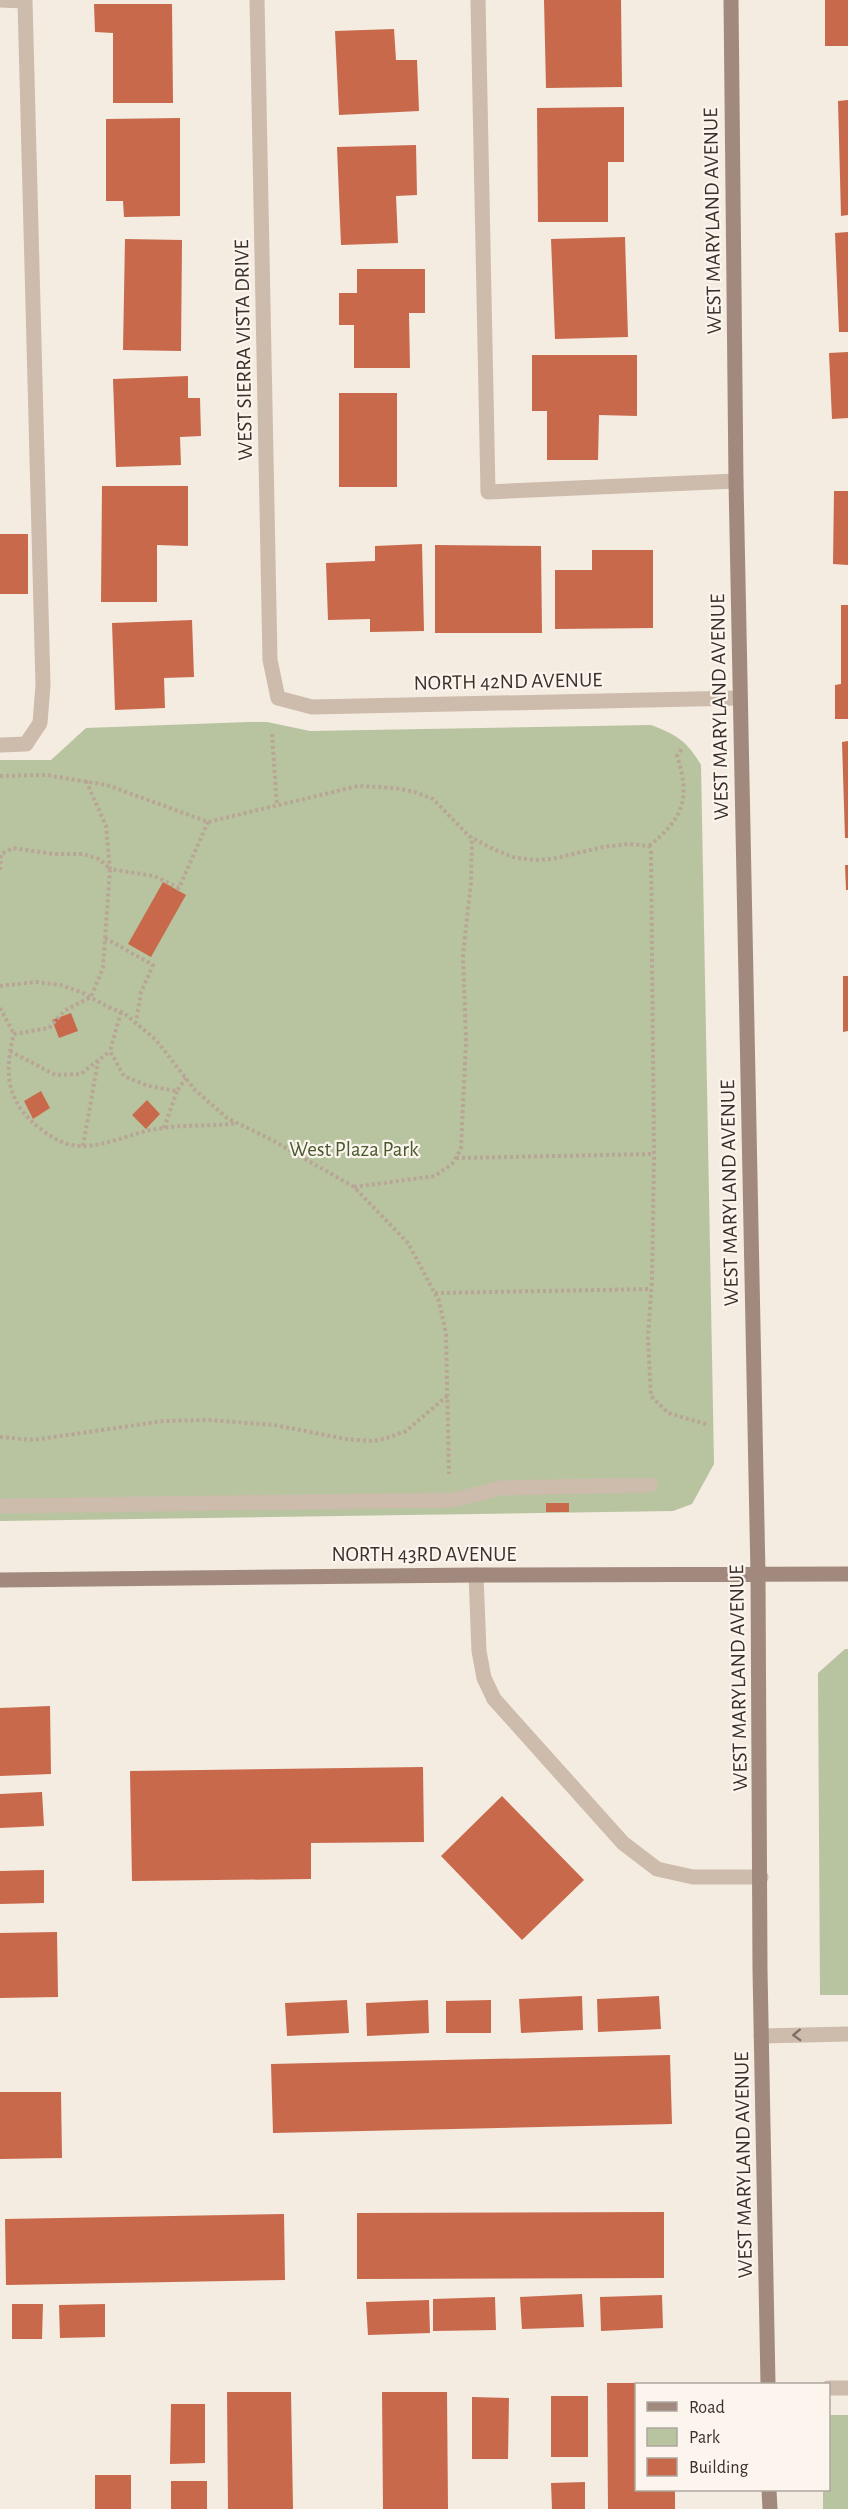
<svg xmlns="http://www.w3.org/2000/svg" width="848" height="2509" viewBox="0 0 848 2509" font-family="'Alegreya Sans',sans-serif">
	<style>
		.green { fill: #b8c4a0 }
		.building { fill: #c8694b }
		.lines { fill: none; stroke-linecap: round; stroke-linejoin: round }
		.path { stroke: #b9a596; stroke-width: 4; stroke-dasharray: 3 3; stroke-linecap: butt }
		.lane { stroke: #cdbbac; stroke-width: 15 }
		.street { stroke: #cdbbac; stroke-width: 15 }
		.secondary { stroke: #a18a7d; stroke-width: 15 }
		.oneway { stroke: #7d6f65 }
		.labels { text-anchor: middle; stroke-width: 4.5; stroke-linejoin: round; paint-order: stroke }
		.street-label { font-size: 21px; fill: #3b302b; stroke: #fbf5ee }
		.park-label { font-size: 21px; fill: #4a5a2e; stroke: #fbf5ee }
	</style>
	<rect width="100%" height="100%" fill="#f4ebe1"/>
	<path class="green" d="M248 722H267L310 731 651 725C677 735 687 741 701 765L714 1464 692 1504 673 1511 0 1521V760H51L86 728Z
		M845 1649H848V1995H820L818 1673Z
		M829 2415H848V2509H823V2490H828Z"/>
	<path class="building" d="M544 0H621L622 87 546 88Z
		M825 0H848V46H825Z
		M94 4H172L173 103H113V33L95 32Z
		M394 29 396 60H417L419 111 339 115 335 31Z
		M848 100V215L841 216 838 101Z
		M624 107V162H608V222H538L537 108Z
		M180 118V216L124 217 123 201H106V119Z
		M416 145 417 195 396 196 398 243 341 245 337 147Z
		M848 232V332H839L835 233Z
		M625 237 628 337 555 339 551 239Z
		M125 239 182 240 181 351 123 350Z
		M357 269H425V313H409L410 368H354V325H339V293H357Z
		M848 352V418L832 419 829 353Z
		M532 355H637V416L599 415 598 460H547V411H532Z
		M188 376V398H200L201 436 180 437 181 465 116 467 113 379Z
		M339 393H397V487H339Z
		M102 486H188V546L157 545V602H101Z
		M834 491H848V565L833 564Z
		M0 534H28V594H0Z
		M422 544 424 631 370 632V619L328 620 326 563 375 561V546Z
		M435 545 541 546 542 633H435Z
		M592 550H653V628L555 629V570H592Z
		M841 605H848V719H835V685L841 684Z
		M192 620 194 677 164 678 165 708 115 710 112 623Z
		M848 741V838H845L842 742Z
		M845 865H848V890H846Z
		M163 882 186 895 151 957 128 944Z
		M843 976H848V1031L843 1032Z
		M71 1013 78 1031 59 1038 52 1020Z
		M41 1091 50 1108 33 1119 24 1101Z
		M147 1100 160 1114 146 1129 132 1115Z
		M546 1503H569V1512H546Z
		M50 1706 51 1774 0 1776V1708Z
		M423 1767 424 1842 311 1843V1879L132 1881 130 1771Z
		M42 1792 44 1826 0 1828V1794Z
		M502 1796 584 1880 522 1940 441 1856Z
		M44 1870V1903L0 1904V1871Z
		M57 1932 58 1997 0 1998V1933Z
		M582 1996 583 2030 521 2033 519 1999Z
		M659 1996 661 2029 598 2032 597 1999Z
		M347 2000 349 2033 287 2036 285 2003Z
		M428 2000 429 2033 367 2036 366 2003Z
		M491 2000V2033H446V2001Z
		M670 2055 672 2124 273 2133 271 2064Z
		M0 2092H61L62 2158 0 2159Z
		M664 2212V2278L357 2279V2213Z
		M284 2214 285 2280 6 2285 5 2219Z
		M582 2294 584 2327 522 2329 520 2297Z
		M662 2295 663 2328 601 2331 600 2297Z
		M495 2297 496 2330 433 2331V2299Z
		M429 2300 430 2333 368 2335 366 2302Z
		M12 2304H43L42 2339H12Z
		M105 2304V2337L60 2338 59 2305Z
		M607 2383H636V2490H675V2509H608Z
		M227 2392H291L293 2509H228Z
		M382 2392H447L448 2509H383Z
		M551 2396H588V2457H551Z
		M472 2397 509 2398 508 2459H472Z
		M171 2404H205V2463L170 2464Z
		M95 2475H131V2509H95Z
		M171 2481H207V2509H171Z
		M585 2482V2509H552L551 2483Z"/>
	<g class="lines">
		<path class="path" d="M272 734 277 806
			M0 776 46 775 107 785 208 822 358 786 395 788 415 792 433 799 469 836 493 849 513 857 534 860 552 859 603 847 628 844 649 846 651 852 654 1154 652 1280 648 1337 651 1396 668 1413 709 1425
			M86 781 106 826 110 869 154 876 179 888 208 822
			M649 846C683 819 691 798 677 756L683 747
			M0 870 1 854 13 848 54 854H83L99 859 110 869 103 968 91 997 64 1011 49 1028 14 1034C2 1078 9 1107 46 1133 57 1141 71 1147 85 1146 109 1145 132 1133 156 1129 183 1124 210 1127 238 1123
			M105 938 153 965 141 992 136 1022
			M0 986 36 982 61 985 83 993 108 1007 124 1013 156 1040 195 1090 227 1118 272 1140 354 1187 408 1243 439 1301 446 1334 449 1474
			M0 1008 14 1034
			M121 1012 110 1051 124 1076 148 1086 177 1091 186 1078
			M10 1051 55 1075 81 1074 110 1051
			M164 1128 177 1091
			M83 1146 98 1061
			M456 1158 654 1154
			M354 1187 435 1176 452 1164 461 1149 466 1041 463 954 471 883 472 837
			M435 1293 651 1289
			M0 1437 33 1440 164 1421 209 1420 274 1425 346 1439 371 1441 384 1439 406 1431 447 1396"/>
		<path class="lane" d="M0 0 25 1 43 685 40 723 26 744 0 745
			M478 0 488 492 736 481
			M476 1575 479 1651 484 1678 494 1699 623 1843 657 1869 693 1877H761
			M761 2036 848 2034
			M828 2388H848"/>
		<path class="street" d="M257 0 270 660 278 698 312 707 740 698
			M0 1506 454 1500 501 1488 650 1485"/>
		<path class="secondary" d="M731 0 736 481 758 1575 760 1970 768 2384
			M0 1580 476 1575 848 1574
			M769 2490 770 2509"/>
	</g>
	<defs><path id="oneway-chevron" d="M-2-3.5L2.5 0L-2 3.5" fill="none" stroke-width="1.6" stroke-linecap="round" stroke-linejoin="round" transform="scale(1.5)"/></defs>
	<use class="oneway" href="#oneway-chevron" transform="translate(797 2035) rotate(178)"/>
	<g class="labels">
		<g class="street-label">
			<text transform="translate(712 221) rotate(-91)" y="7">WEST MARYLAND AVENUE</text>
			<text transform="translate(243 350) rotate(-91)" y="7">WEST SIERRA VISTA DRIVE</text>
			<text transform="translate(508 681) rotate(-1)" y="7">NORTH 42ND AVENUE</text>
			<text transform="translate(719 707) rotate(-91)" y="7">WEST MARYLAND AVENUE</text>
			<text transform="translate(729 1193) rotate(-91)" y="7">WEST MARYLAND AVENUE</text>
			<text x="424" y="1561">NORTH 43RD AVENUE</text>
			<text transform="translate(738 1678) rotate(-91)" y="7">WEST MARYLAND AVENUE</text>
			<text transform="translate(743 2165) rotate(-91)" y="7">WEST MARYLAND AVENUE</text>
		</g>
		<g class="park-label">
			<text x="354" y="1156">West Plaza Park</text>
		</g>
	</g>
	<rect x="635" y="2383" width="195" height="108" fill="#fbf5ee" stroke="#aea6a0" stroke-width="1.5"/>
	<rect x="647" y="2402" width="30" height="9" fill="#a18a7d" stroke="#aea6a0" stroke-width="1.5"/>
	<text x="689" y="2413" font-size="18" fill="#3b302b">Road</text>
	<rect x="647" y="2428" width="30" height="18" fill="#b8c4a0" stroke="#aea6a0" stroke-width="1.5"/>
	<text x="689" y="2443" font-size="18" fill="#3b302b">Park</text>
	<rect x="647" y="2458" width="30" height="18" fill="#c8694b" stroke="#aea6a0" stroke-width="1.5"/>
	<text x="689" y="2473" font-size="18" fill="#3b302b">Building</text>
</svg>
